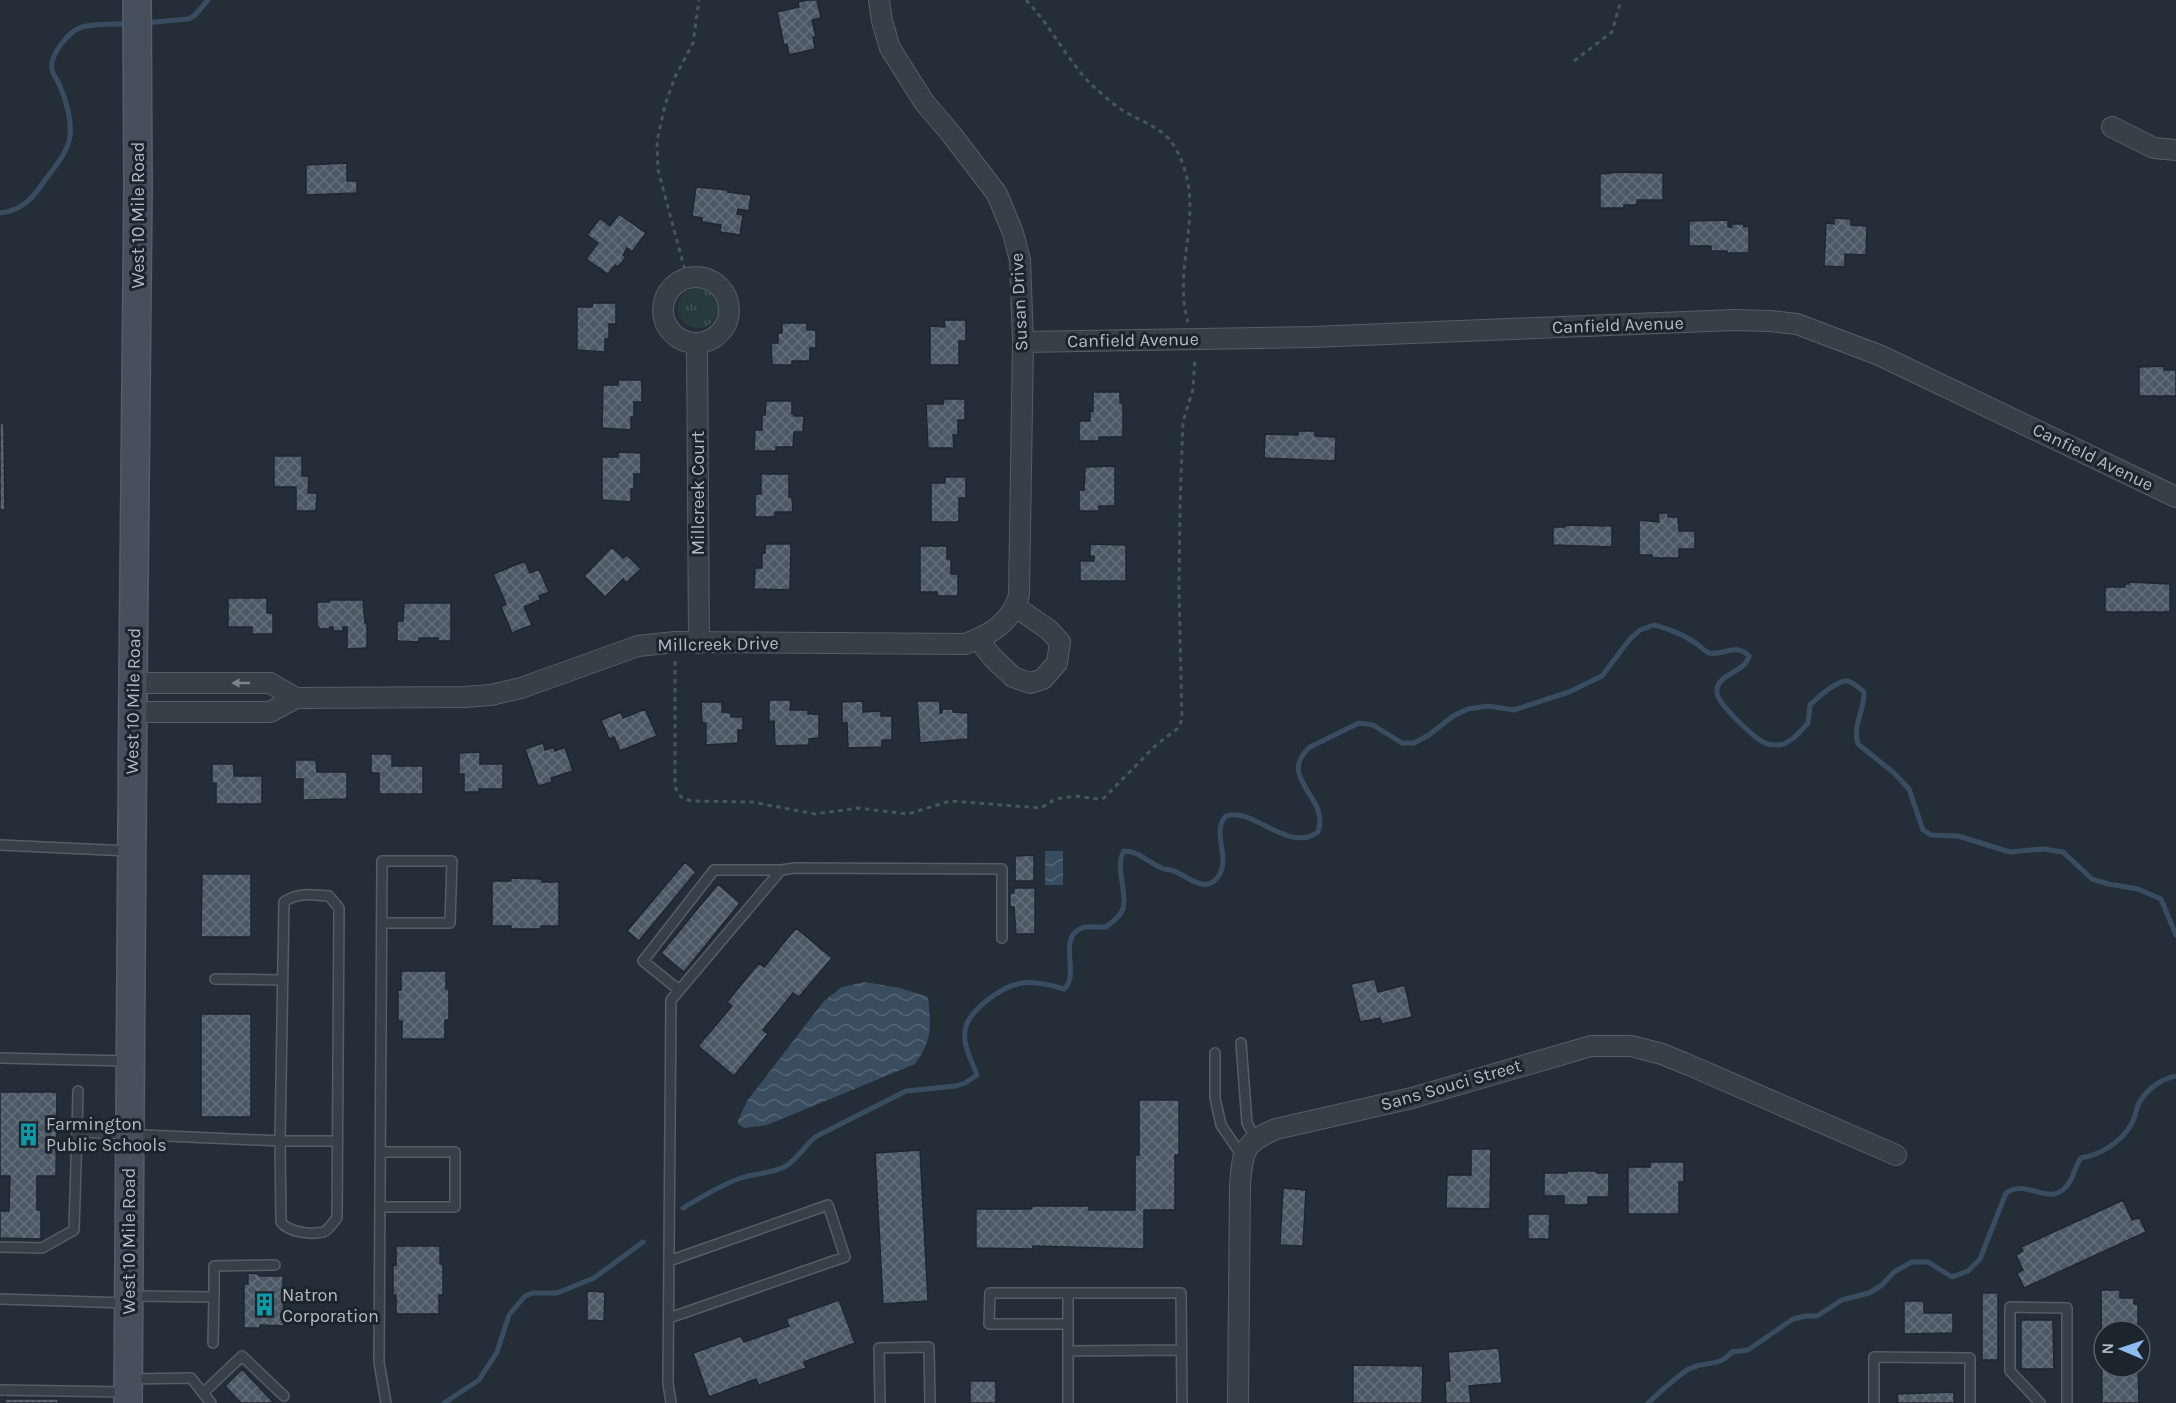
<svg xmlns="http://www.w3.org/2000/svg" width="2176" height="1403" viewBox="0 0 2176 1403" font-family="Karla,sans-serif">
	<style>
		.grass { fill: url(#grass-tufts) }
		.water { fill: url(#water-waves) }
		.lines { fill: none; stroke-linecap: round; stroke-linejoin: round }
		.stream { stroke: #3a4d60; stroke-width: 5 }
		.building { fill: url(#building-cross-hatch); stroke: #1e2730; stroke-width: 1.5 }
		.lane-casing { stroke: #555e67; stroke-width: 12 }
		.street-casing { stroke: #555e67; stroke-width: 22 }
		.secondary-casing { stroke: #555e67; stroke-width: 30 }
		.path { stroke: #455859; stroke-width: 3; stroke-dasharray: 4.5 4.5; stroke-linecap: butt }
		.lane { stroke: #374049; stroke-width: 9 }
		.street { stroke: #374049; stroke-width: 20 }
		.secondary { stroke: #46505c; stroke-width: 27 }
		.oneway { fill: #7b848d }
		.labels { text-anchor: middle; stroke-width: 6; stroke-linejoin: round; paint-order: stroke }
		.street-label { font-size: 18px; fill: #b2bbc5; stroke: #1c252e }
		.poi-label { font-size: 18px; fill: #b2bbc5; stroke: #1c252e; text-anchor: start }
	</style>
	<defs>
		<pattern id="grass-tufts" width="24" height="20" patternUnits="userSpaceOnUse" patternTransform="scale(1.5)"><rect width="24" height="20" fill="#273b3a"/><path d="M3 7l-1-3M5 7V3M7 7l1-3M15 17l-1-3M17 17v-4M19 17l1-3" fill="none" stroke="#455"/></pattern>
		<pattern id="water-waves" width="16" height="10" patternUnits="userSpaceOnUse" patternTransform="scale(1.5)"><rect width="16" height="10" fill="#3a4d60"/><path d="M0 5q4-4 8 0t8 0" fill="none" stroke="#546575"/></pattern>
		<pattern id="building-cross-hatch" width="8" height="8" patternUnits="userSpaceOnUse" patternTransform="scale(1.5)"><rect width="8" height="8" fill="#4c5964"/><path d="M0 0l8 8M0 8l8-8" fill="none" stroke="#636f79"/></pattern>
	</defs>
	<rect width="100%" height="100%" fill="#242e38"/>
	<path class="grass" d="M678 308a20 20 0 1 1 40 0a20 20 0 1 1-40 0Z"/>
	<path class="water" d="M1045 851H1063V885H1045Z
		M865 982 900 988 928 997C931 1026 933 1039 915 1064L767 1125 744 1128 737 1123 747 1101 824 1001 842 987Z"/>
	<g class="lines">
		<path class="stream" d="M144 23 188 19 194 16 208 0
			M0 213C21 211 32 199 43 183 53 169 68 153 70 136 72 121 66 100 60 86 58 81 54 76 52 70 49 55 69 31 82 27 96 23 114 24 128 24
			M683 1208C702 1197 720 1185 741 1178 755 1173 772 1174 786 1166 796 1160 806 1145 815 1137L906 1091 956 1086 965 1083 977 1075C972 1060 963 1048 965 1031 967 1011 1003 985 1023 983 1036 981 1051 985 1064 989 1081 975 1056 938 1082 928 1089 926 1099 927 1106 927 1111 923 1121 916 1123 909 1128 891 1114 867 1124 851 1139 851 1149 863 1162 868 1165 870 1168 869 1171 870 1184 873 1204 895 1217 878 1233 859 1210 832 1226 816 1251 806 1289 854 1318 832 1331 797 1275 778 1310 747L1359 723 1373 725 1402 743H1414L1429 735 1453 716 1468 709 1488 706 1514 710 1569 692 1602 676 1630 639 1640 630 1654 625C1667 628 1686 636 1697 644 1701 647 1704 651 1709 653 1724 656 1735 642 1749 656 1746 673 1715 673 1717 693 1718 704 1754 738 1765 743 1769 745 1775 745 1779 745 1790 744 1801 731 1808 723L1810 705C1817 698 1837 680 1847 681 1853 682 1859 688 1864 692 1865 710 1852 725 1858 744L1894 773 1909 789 1923 830 1931 835 1958 836 2010 852 2043 849 2063 852 2092 879 2108 884 2138 889 2161 899 2176 935
			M444 1403 479 1380 497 1352 509 1315 525 1296 533 1293H557L594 1278 643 1242
			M1648 1403C1659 1393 1677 1376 1689 1369 1706 1360 1718 1368 1732 1352L1748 1350 1793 1319 1805 1316H1817L1842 1300 1869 1293 1882 1285 1894 1272 1912 1262H1928L1952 1277 1968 1271 1980 1259 2006 1193C2028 1178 2046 1206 2065 1188 2074 1180 2074 1167 2081 1158 2100 1155 2120 1143 2131 1125 2135 1118 2136 1110 2139 1103 2147 1089 2161 1079 2176 1076"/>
	</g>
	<path class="building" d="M808 0H817L821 18 812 20 816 37H813L815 49 789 55 787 44 784 45 777 12 799 7 798 2Z
		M347 163V181H357V193L306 195V165Z
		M1620 172 1663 173V200H1637V205H1624V208H1600V174Z
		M696 187 728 190V192L751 195 749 211 738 209 737 214 743 215 740 235 720 232 721 225 702 222V218L692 216Z
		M619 214 646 233 632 252 627 248 623 255 626 257 618 267 615 265 608 274 586 259 598 243 587 235 600 218 610 226Z
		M1834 218 1851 219V225L1867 226 1866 255 1845 254V267L1824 266 1826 223 1834 224Z
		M1728 220V227H1732L1731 224H1743L1744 227 1749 226V253H1727V251H1711V246H1689V221Z
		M593 303H616V324H609V339H605V352L577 350V307H592Z
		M944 320H966V341H959V365H930V326L945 327Z
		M782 323H807V330H816V348H810V361H792V365H772L771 343H778V333H782Z
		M2164 366V370H2176V396H2139V367Z
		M618 380H642V402H634V417H631V430L602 428 603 385H618Z
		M1093 392H1120V403H1123V437H1099V441H1079V421H1090V410L1093 411Z
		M944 399H965V420H958V435H953L954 448H928L926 404H943Z
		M766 401H792V414H794V416H804L803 432H794L793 447H776V451H754L755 430H762V415H765Z
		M0 423H4L5 510H0Z
		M1298 431H1315V436L1336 437 1335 461 1264 458 1265 434 1298 435Z
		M618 452 641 453V474H634V489H631V502L602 500V457H618Z
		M274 456H302V476H309L308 493H317L316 511H296V487H274Z
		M1115 466V506H1099V511H1079V490H1084L1085 467Z
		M761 474H789V497H792L793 512H775V517H755V494H761Z
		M945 477H966V498H959V522H931V483H945Z
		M1658 513H1668V517H1678L1679 531H1695V549H1679V558H1652V555H1639V520L1659 522Z
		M1565 525 1612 526V547L1553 545V527H1565Z
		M765 544H791L790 590 754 589 755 568H762V553H765Z
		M1090 544 1126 545V581H1080V561H1094V556L1090 557Z
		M920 546H947V559H951V574H958V596H937V592H920Z
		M612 547 623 558 627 555 641 569 626 583 623 579 605 597 584 576Z
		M525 561 530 573 539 569 549 592 539 596 540 600 524 607 532 625 512 633 501 607 506 604 493 574Z
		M2129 582 2170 584V612H2105V587H2125V584H2129Z
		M228 598H267V613H273V634H252V627H228Z
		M329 600H363L365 623H367V648L347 649V627H343V631H333V627H330V629H319V627H317V602H329Z
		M404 603H451V641H438V638H419V642L397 641V621H403Z
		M769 700H791L790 710H808V714H819V738L809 739V745L775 746 774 721 769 722Z
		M863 701V712L881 711V716H892V740H882V747L848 748 847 723H842V702Z
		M917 701H940V713H942V709H953V712L968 713V739L920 743Z
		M701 702H722V712L731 713V717H743V730H738V743L706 745V723H702Z
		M645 709 657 736 620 751 614 737 609 739 601 720 621 712 623 718Z
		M543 743 545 750 554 747 555 751 565 747 573 771 551 778 552 782 538 786 525 749Z
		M480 752V764H503V789H479V792H464V774H459V753Z
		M371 754H392V766H423V794H379V773H371Z
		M295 760H316L317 772H347V799L303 800V779H295Z
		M212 764H234V776H262V804H216V783H212Z
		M1034 855V881H1015V856Z
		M685 862 696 872 639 941 627 931Z
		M202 874H251V937H201Z
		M510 878 542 879V882H559V926H541V929H511V926H492V881H511Z
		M718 884 740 903 684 972 661 953Z
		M1014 888H1035V934H1016L1014 907H1010V893H1014Z
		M796 928 832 958 799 997 793 993 763 1030 768 1034 734 1076 698 1046 732 1006 727 1002 759 963 764 967Z
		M401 971H446V989H449V1020H445V1039H402V1021H398V990H401Z
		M1375 979 1378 992 1405 985 1412 1017 1382 1024 1380 1018 1360 1022 1351 984Z
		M201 1014H251V1117H201Z
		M0 1092H57L56 1176H37V1210H41V1239L0 1238V1211H9L10 1176H0Z
		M1139 1100H1179V1155H1175V1210H1144V1249L1033 1246V1249L976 1248V1209H1031L1032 1206H1089V1210H1135V1155H1139Z
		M1471 1149H1491L1490 1209 1446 1208 1447 1175H1471Z
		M920 1150 928 1301 883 1304 875 1153Z
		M1650 1162H1684V1182H1679V1214H1628V1167H1650Z
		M1567 1171H1597V1173H1609V1197H1588V1205H1564V1196H1544V1173H1567Z
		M1283 1188 1306 1190 1303 1246 1280 1245Z
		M2123 1200 2132 1220 2139 1217 2146 1232 2024 1288 2017 1273 2023 1270 2016 1255 2023 1251 2021 1247Z
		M1528 1214H1550L1549 1239H1528Z
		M396 1246H440V1264H443V1295H439V1314H396V1295H393V1264L396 1265Z
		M248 1273 259 1274V1276H283L284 1326 260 1325V1328H244V1284H248Z
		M2101 1290H2120V1298H2134V1304H2138V1331H2104V1367H2138L2139 1403H2102Z
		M587 1291 605 1292 604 1321 587 1320Z
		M1982 1293H1998V1360H1982Z
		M839 1300 855 1343 804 1362 806 1368 759 1385 756 1379 709 1397 693 1353 741 1336 744 1342 789 1326 786 1319Z
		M1904 1301H1924V1313H1953V1333L1904 1334Z
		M2021 1320H2053L2054 1369H2021Z
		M1499 1348 1502 1383 1469 1386 1471 1403H1446L1445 1381H1450L1448 1352Z
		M1353 1365 1423 1366 1422 1403H1353Z
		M242 1369 274 1403H241L225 1386Z
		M970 1381H996V1403H970Z
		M1954 1392V1403H1898L1897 1394Z
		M5 1399H58V1403H5Z"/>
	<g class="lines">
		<defs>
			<path id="lane" d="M0 845 129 851
				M382 923H450L452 861H382L379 1362 386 1403
				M215 979 282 980
				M679 990 643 961 714 870H781
				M1241 1043 1247 1123 1255 1138
				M1215 1053V1098L1221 1125 1242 1156
				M0 1058 128 1061
				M77 1132 78 1091
				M380 1207H455V1152H381
				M0 1247 42 1248 74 1230 77 1132 280 1141 281 1222C288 1232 310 1235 323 1232 329 1230 333 1222 337 1218L339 908 329 896C312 895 298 892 284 902L280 1141H338
				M1068 1293H990L989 1324H1068
				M131 1296 214 1297V1266L275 1265
				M0 1299 127 1303
				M669 1318 845 1257 828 1205 669 1261
				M213 1343 214 1297
				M1068 1351 1181 1350
				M130 1379 191 1378 211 1403
				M0 1390 127 1392
				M203 1393 242 1356 284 1396
				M671 1403 668 1383 671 1000 781 870 795 868 1002 869V938
				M880 1403 879 1348 929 1347 930 1403
				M1068 1403V1293H1181L1182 1403
				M1874 1403V1357L1970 1358V1403
				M2040 1403 2010 1371V1307L2067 1308V1403"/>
			<path id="street" d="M2112 127 2154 148 2176 150
				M663 310a33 33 0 1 1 66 0a33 33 0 1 1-66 0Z
				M1023 342 1312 337 1734 320 1770 321 1797 324 1879 355 2176 497
				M697 343 699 643
				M978 639 993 658 1013 677 1030 683 1043 679 1057 663 1060 642 1049 630 1016 607
				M133 683H270L296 698
				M132 712H270L296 698 465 697 491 695 521 688 638 646 675 642 965 644C990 635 1012 622 1019 595L1023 342 1020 260 1013 233 997 194 952 135 924 102 890 48 882 21 879 0
				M1238 1403 1240 1184C1243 1151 1243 1143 1276 1129L1412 1098 1591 1046H1631L1662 1054 1689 1065 1896 1155"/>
			<path id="secondary" d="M128 1403 133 683 138 187 137 0"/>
		</defs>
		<use href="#lane" class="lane-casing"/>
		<use href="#street" class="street-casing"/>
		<use href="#secondary" class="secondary-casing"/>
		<path class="path" d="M1026 0C1052 27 1067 61 1094 87 1103 95 1113 104 1122 110 1138 120 1156 125 1169 139 1180 152 1187 173 1189 190 1194 235 1175 278 1188 322
			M1574 61 1612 32 1621 0
			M687 278 658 170 657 141 665 105 675 77 693 43 699 0
			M675 661V787L681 797 691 801 752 802 815 814 858 808 908 814 950 801 1041 808 1055 799 1076 796 1098 799 1104 798 1157 744 1177 729 1182 720 1179 591 1180 505 1183 422 1193 389 1195 358"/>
		<use href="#lane" class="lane"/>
		<use href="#street" class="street"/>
		<use href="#secondary" class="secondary"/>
	</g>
	<defs><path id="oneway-solid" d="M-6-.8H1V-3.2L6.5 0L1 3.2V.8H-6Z" transform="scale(1.5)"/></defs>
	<use class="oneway" href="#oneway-solid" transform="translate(241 683) rotate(180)"/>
	<defs>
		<symbol id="building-bare" viewBox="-9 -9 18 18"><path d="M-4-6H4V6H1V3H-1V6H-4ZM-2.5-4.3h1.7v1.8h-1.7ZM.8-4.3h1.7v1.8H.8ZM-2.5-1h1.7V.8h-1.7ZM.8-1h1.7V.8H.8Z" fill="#0f9aa8" stroke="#1c252e" stroke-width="2.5" paint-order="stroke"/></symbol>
	</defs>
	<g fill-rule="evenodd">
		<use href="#building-bare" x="12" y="1118" width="33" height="33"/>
		<use href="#building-bare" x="248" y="1288" width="33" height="33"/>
	</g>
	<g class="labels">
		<g class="street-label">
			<text transform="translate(138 215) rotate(-90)" y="6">West 10 Mile Road</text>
			<text transform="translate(1019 302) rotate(-93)" y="6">Susan Drive</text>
			<text transform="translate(1618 325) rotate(-2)" y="6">Canfield Avenue</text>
			<text transform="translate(1133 340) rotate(-1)" y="6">Canfield Avenue</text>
			<text transform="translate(2093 457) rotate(26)" y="6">Canfield Avenue</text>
			<text transform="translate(698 493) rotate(-90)" y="6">Millcreek Court</text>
			<text transform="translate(718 644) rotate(-1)" y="6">Millcreek Drive</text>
			<text transform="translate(133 701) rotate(-89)" y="6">West 10 Mile Road</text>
			<text transform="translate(1451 1085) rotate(-16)" y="6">Sans Souci Street</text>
			<text transform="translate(129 1241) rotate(-90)" y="6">West 10 Mile Road</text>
		</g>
		<g class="poi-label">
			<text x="46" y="1130">Farmington<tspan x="46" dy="21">Public Schools</tspan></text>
			<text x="282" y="1301">Natron<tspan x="282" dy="21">Corporation</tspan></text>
		</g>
	</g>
	<g transform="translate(2122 1349) rotate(272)"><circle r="28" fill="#1c252e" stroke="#58616a" stroke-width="1.5"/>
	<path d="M0-4.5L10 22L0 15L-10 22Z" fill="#8ebbef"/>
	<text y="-9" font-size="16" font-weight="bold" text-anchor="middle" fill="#b2bbc5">N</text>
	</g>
</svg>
